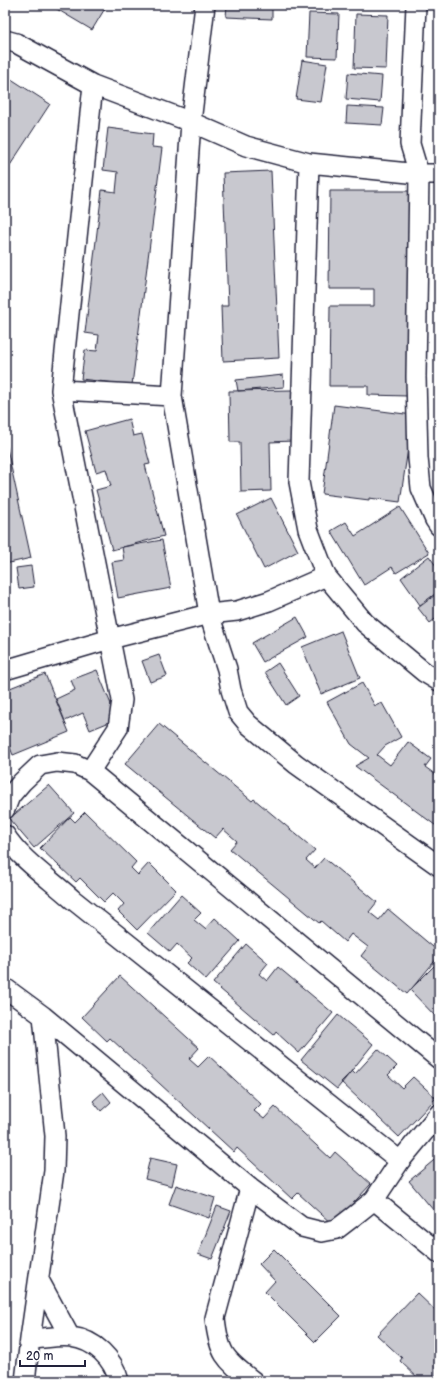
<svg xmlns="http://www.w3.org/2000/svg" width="444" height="1386" viewBox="0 0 444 1386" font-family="'Balsamiq Sans',sans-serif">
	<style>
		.building { fill: #c8c8cf; stroke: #22223b }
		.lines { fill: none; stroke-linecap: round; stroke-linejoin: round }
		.street-casing { stroke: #22223b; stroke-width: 22 }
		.street { stroke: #fff; stroke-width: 19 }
	</style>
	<rect width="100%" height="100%" fill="#fff"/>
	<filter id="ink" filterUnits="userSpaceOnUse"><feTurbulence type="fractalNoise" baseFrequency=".025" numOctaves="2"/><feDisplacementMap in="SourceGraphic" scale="8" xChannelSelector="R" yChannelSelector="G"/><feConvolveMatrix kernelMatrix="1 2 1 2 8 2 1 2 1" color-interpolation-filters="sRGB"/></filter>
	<g filter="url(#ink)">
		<path class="building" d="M50 5H107L92 30Z
			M227 5H272V19L226 17Z
			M312 5H337V8L312 9Z
			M309 13 339 14 337 58 307 57Z
			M356 14 388 15 386 69 354 68Z
			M302 60 327 64 321 102 296 99Z
			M348 73 382 76 380 102 346 99Z
			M5 75 50 104 5 173Z
			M347 106 384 108 382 125 346 123Z
			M108 128 153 134 152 147 162 148 132 385 81 379 85 350 97 351 99 335 85 333 102 190 116 192 118 172 103 170Z
			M271 171 279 358 223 361 221 306H228L223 173Z
			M330 191H409L408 396 368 395V386H329L330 306H374V289H329Z
			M283 375 284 387 238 391 236 380Z
			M292 390 293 441 270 442 271 491 241 492 240 442H230L229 391Z
			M334 405 413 415 400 502 369 498V500L322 494Z
			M129 419 133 436 142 434 150 464 145 465 164 536 112 550 96 490 111 486 106 469 96 472 85 431Z
			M5 439 31 558 5 564Z
			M271 498 298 551 264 569 237 515Z
			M400 507 429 553 396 573 392 567 364 585 331 531 346 522 355 536Z
			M162 540 171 588 118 598 112 562 124 560 122 547Z
			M429 556 439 570V591L420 605 401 578Z
			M31 566 34 587 19 589 16 568Z
			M439 592V616L430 623 418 608Z
			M297 617 308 637 263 662 252 643Z
			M341 631 360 678 321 694 302 647Z
			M159 655 167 676 150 682 142 661Z
			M278 663 299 696 286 705 265 672Z
			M97 670 117 719 90 730 83 713 65 721 56 699 75 690 71 680Z
			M45 674 69 732 13 755 5 735V690Z
			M362 683 375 706 382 703 401 737 385 746 377 755 390 765 408 742 431 759 425 767 439 777V828L355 766 369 758 351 744 327 702Z
			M159 724 252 801 254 799 315 850 306 860 315 868 324 858 377 902 369 912 379 920 388 909 439 952V956L407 994 361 956 368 947 351 934 345 942 321 921 319 923 230 849 237 841 223 829 215 838 125 764Z
			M49 785 74 813 34 848 9 819Z
			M85 812 136 862 131 868 138 875 149 863 176 890 137 930 118 911 124 904 113 893 104 902 80 878 76 882 40 848 70 817 75 822Z
			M181 895 201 913 194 920 205 929 215 918 240 941 206 980 187 963 192 958 177 944 170 952 148 933Z
			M246 944 268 963 259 974 267 981 278 967 333 1013 299 1053 276 1032 274 1035 213 983Z
			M437 963 439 965V1020L410 990Z
			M120 976 199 1048 189 1059 198 1067 209 1056 261 1104 254 1111 264 1119 275 1107 330 1158 335 1152 371 1184 333 1225 298 1193 292 1199 237 1148 234 1152 110 1038 107 1041 82 1017Z
			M338 1015 373 1044 337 1089 301 1060Z
			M378 1049 397 1066 388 1075 402 1088 413 1077 436 1098 399 1137 341 1082 352 1071 355 1074Z
			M103 1092 111 1102 101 1111 93 1101Z
			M439 1156V1217L409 1181Z
			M150 1158 177 1164 172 1186 145 1179Z
			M176 1185 215 1198 209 1218 169 1204Z
			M217 1206 231 1211 212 1259 198 1254Z
			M274 1249 341 1316 315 1342 265 1292 275 1281 259 1264Z
			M417 1293 439 1314V1381H421L400 1361 402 1358 377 1335Z"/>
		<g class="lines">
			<defs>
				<path id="street" d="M205 5 191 122 172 396 209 614 227 669 231 690 238 712 248 724 296 764 439 866
					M416 5 410 144 419 174 416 377 418 458 421 488 435 520 439 526
					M5 40 16 43 93 85 191 122 246 146 309 163 419 174H439
					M93 85 61 390 122 700 118 728 90 771 439 1059
					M309 163 299 482 308 529 326 576 365 623 424 672 439 681
					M61 390 172 396
					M5 670 110 639 209 614 237 611 269 601 326 576
					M5 809 10 796 22 782 40 765 57 762 75 764 90 771
					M5 835C19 858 51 880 72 899L400 1161
					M5 988 43 1016 250 1188 302 1227 322 1232 337 1229 354 1216 374 1200 400 1161 439 1114
					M250 1188 215 1318C219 1355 225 1359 253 1381
					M374 1200 439 1253
					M39 1280 70 1337
					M30 1339C42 1339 59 1335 71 1337 95 1340 113 1358 119 1381
					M25 1381 30 1339 54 1171 55 1136 43 1016"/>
			</defs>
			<use href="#street" class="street-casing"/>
			<use href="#street" class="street"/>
		</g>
	</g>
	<rect width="444" height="1386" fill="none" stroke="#fff" stroke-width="20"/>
	<rect x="10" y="10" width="424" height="1366" fill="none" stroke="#22223b" stroke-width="1.5" filter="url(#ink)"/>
	<path d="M20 1360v6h65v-6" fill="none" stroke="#22223b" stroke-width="2"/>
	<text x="26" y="1360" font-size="12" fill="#22223b" stroke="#ffffff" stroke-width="3" paint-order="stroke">20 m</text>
</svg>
